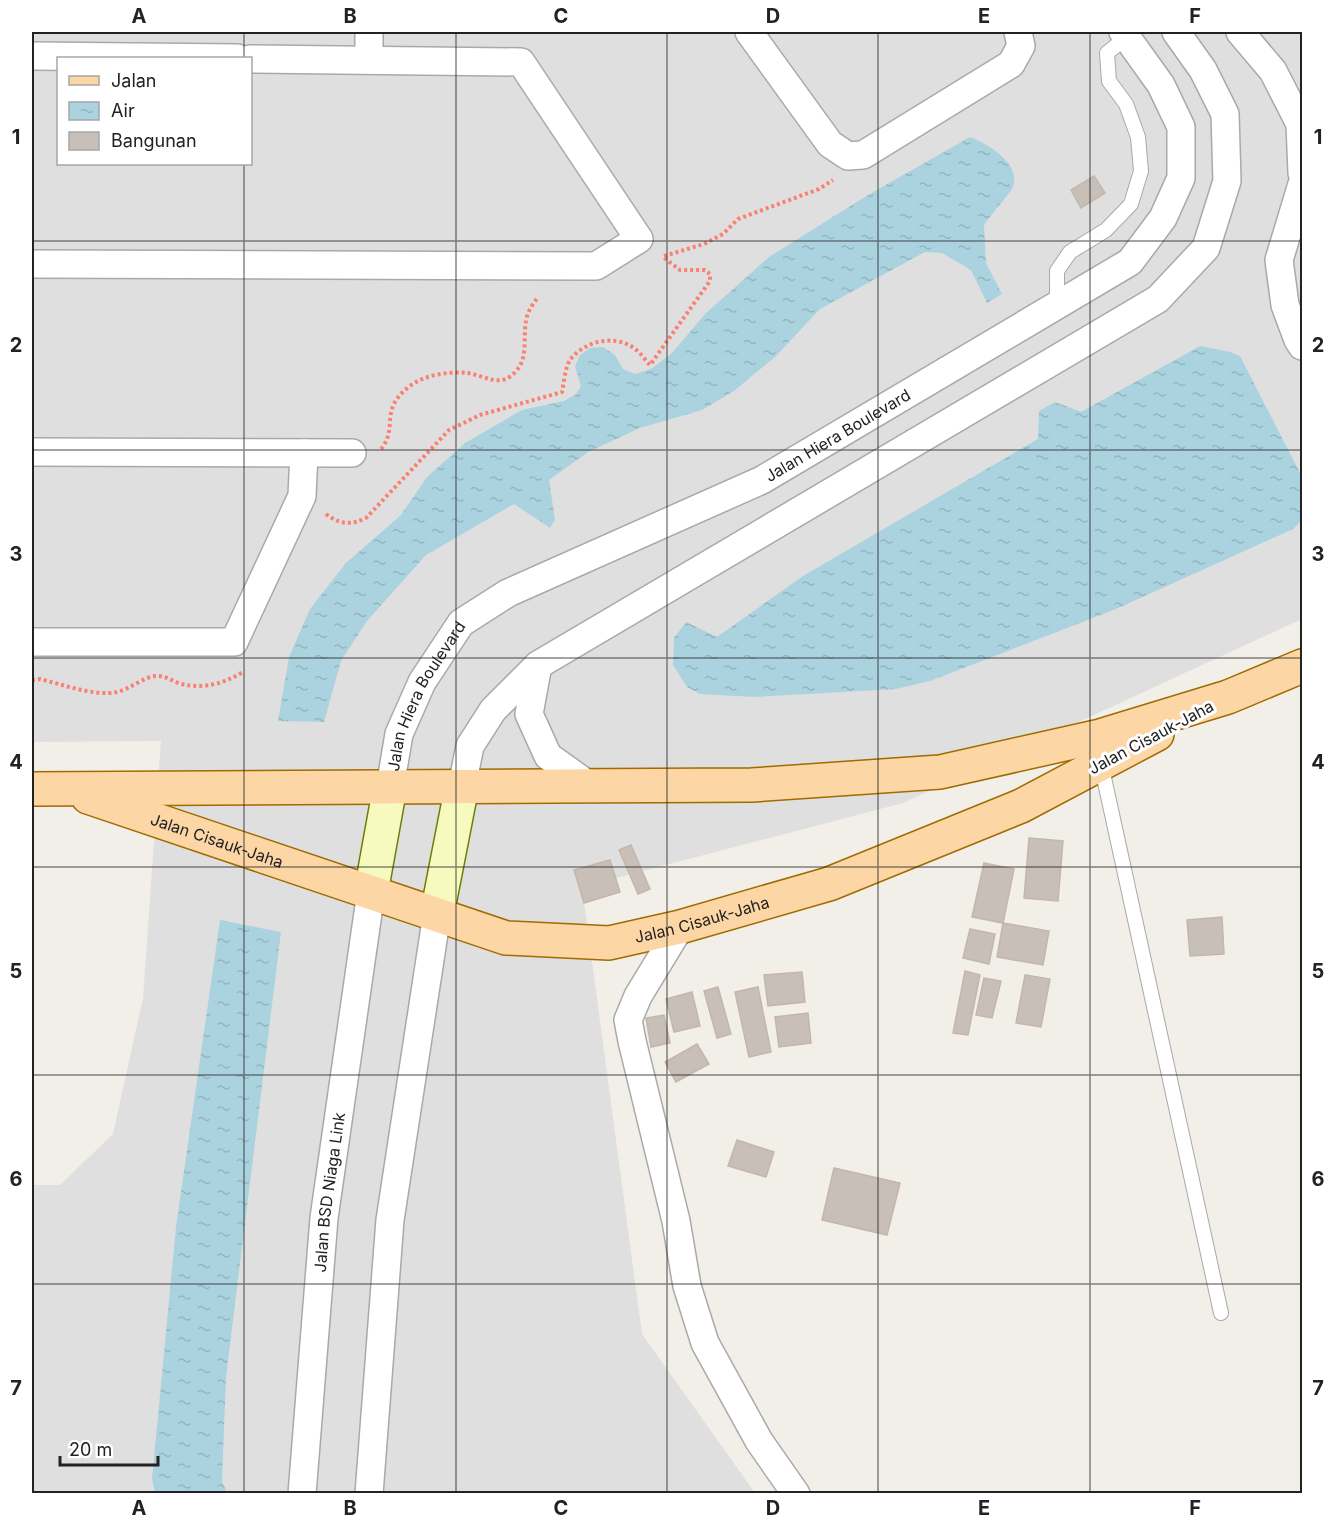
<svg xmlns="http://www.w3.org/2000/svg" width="1334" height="1525" viewBox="0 0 1334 1525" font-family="Inter,sans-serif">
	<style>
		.residential { fill: #e0dfdf; fill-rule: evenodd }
		.water { fill: url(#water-ripples) }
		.building { fill: #c7bfb8; stroke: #c4b6ab; stroke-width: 1.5 }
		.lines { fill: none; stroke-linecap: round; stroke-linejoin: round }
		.service-casing { stroke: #a9a9a9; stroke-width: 16 }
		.minor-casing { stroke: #a9a9a9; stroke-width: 30 }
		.secondary-casing { stroke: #707d05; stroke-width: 36 }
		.primary-casing { stroke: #a06b00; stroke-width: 36 }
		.path { stroke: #fa8072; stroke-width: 4; stroke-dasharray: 3 3; stroke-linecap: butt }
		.service { stroke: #fff; stroke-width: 14 }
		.minor { stroke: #fff; stroke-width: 27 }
		.secondary { stroke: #f7fabf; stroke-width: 33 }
		.primary { stroke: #fcd6a4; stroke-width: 33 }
		.grid { fill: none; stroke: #222; stroke-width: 1.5; stroke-opacity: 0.55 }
		.labels { text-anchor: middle; stroke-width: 6; stroke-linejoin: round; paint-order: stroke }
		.street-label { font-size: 16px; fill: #222; stroke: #fff }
		.neatline { fill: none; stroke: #222; stroke-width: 2 }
		.grid-label { font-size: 20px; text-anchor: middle; font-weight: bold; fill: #222 }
	</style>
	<defs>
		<pattern id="water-ripples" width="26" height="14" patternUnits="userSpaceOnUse" patternTransform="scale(1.5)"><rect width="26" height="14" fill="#aad3df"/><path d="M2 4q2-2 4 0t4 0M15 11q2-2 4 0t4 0" fill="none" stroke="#92b5bf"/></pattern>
	</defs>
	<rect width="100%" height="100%" fill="#f2efe9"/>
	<path class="residential" d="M32 32H1302V619L903 803 582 887 642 1334 755 1493H32V1185H60L113 1134 143 998 161 741 32 742ZM58 58H250V164H58Z"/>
	<path class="water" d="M970 137C988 144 1021 163 1013 187 1011 192 989 217 984 225L986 263 1002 294 987 303 971 270 942 253 925 252 820 309 775 357 734 391 702 410 640 428 588 452 549 480 555 520 550 528 514 504 426 555 367 621 341 661 324 722 278 721 289 657 310 609 346 563 401 515 427 477 465 443 522 410 564 401 576 394 581 386 575 366 580 355 590 348 603 347 615 355 623 369 635 374 651 369 672 353 705 314 769 257 868 195Z
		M1200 346 1230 352 1240 356 1302 477V520L1293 529 1116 609 930 681 896 689 755 697 700 694 687 687 673 665 674 638 686 622 717 637 803 576 1038 439 1039 411 1055 402 1081 412Z
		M220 920 281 932 226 1377 222 1481 227 1493H155L152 1479 176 1227Z"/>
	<path class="building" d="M1094 176 1105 193 1081 208 1071 190Z
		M1029 838 1063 841 1058 901 1024 898Z
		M631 845 650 889 638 894 619 850Z
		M610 860 620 892 584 903 574 870Z
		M984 863 1014 869 1003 923 972 917Z
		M1222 917 1224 954 1190 956 1187 920Z
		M1003 923 1049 931 1043 965 997 957Z
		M970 929 995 934 989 964 963 958Z
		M965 971 980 975 968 1035 953 1033Z
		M802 972 805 1002 768 1006 764 975Z
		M1025 975 1050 979 1041 1027 1016 1023Z
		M984 978 1001 981 992 1018 976 1015Z
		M718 987 731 1034 717 1038 704 991Z
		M758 987 771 1052 749 1057 735 992Z
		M692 992 700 1026 674 1032 666 999Z
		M808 1013 811 1043 779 1047 775 1017Z
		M664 1015 670 1043 651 1047 646 1018Z
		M697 1044 709 1064 676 1082 665 1062Z
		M737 1140 774 1152 766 1177 728 1166Z
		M834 1168 900 1183 887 1235 822 1220Z"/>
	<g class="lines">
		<defs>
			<path id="service" d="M1057 305V271L1070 252 1106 230 1131 204 1141 171 1138 137 1126 104 1109 81 1107 53 1127 37
				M1101 764 1221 1313"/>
			<g id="minor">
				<path d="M749 32 830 144 848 156 863 155 1011 64 1021 46 1018 32"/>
				<path d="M1240 32 1273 71 1300 124 1302 173"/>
				<path d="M32 56 237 58"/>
				<path d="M369 60V32"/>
				<path d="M1302 184 1279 260 1285 305 1298 340 1302 346"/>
				<path d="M32 264 596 266 639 239 521 62 250 59"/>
				<path d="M32 452 352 453"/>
				<path d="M32 642H234L302 496 304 453"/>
				<path d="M538 665 529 714 548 756 590 786"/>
				<path d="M462 786 470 746 493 710 538 665 1158 299 1206 248 1227 181 1225 114 1203 70 1176 32"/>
				<path id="s1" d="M390 787 399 734 422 682 461 623 508 593 762 480 1130 262 1163 218 1181 178V127L1161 85 1123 32"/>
				<path d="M680 927 638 996 628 1020 632 1041 676 1221 687 1286 705 1343 759 1441 796 1494"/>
				<path id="s2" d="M302 1494 324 1218 371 892"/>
				<path d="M369 1494 390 1220 437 914"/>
			</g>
			<path id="secondary" d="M371 892 390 787
				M437 914 462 786"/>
			<g id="primary">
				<path d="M32 789 752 785 940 772 1100 736 1228 697 1302 666"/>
				<path id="s3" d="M88 797 506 938 609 943 680 927 829 884 1021 806 1157 734"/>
			</g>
		</defs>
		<use href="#service" class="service-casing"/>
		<use href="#minor" class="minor-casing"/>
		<use href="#secondary" class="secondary-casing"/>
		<use href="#primary" class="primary-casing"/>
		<path class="path" d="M664 256 704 244 723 234 738 219 819 189 833 180
			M381 449C399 427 378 410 410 386 424 375 449 371 467 373 485 375 501 390 517 370 528 357 523 337 526 321 527 312 533 304 538 297
			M326 514C340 525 351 525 366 518L449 430 480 415 562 392C564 383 565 367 570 360 584 341 614 334 634 348 640 352 645 360 650 365L710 281V274L705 270H680L663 257
			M32 680 40 679C61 684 96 697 117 692 130 689 142 678 155 676 165 675 172 681 181 684 204 689 223 684 243 672"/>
		<use href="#service" class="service"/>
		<use href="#minor" class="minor"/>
		<use href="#secondary" class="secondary"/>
		<use href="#primary" class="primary"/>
	</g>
	<path class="grid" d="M244 32V58M456 32V1494M667 32V1494M878 32V1494M1090 32V1494M244 164V1494M32 241H1302M32 450H1302M32 658H1302M32 867H1302M32 1075H1302M32 1284H1302"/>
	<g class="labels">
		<g class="street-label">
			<text dy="6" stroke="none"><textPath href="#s1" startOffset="603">Jalan Hiera Boulevard</textPath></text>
			<text dy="6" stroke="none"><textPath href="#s1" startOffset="99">Jalan Hiera Boulevard</textPath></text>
			<text transform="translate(1151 737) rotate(-28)" y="6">Jalan Cisauk-Jaha</text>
			<text dy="6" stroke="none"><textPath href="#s3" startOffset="136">Jalan Cisauk-Jaha</textPath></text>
			<text dy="6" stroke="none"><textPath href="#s3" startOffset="640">Jalan Cisauk-Jaha</textPath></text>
			<text dy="6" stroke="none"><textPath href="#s2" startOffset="303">Jalan BSD Niaga Link</textPath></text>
		</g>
	</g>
	<rect width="1334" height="1525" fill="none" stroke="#ffffff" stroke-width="66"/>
	<rect x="57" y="57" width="195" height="108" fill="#ffffff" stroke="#a7a7a7" stroke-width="1.5"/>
	<rect x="69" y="76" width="30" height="9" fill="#fcd6a4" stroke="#a7a7a7" stroke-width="1.5"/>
	<text x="111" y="87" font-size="18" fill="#222222">Jalan</text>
	<rect x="69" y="102" width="30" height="18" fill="url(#water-ripples)" stroke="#a7a7a7" stroke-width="1.5"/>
	<text x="111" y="117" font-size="18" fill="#222222">Air</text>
	<rect x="69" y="132" width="30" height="18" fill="#c7bfb8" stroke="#a7a7a7" stroke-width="1.5"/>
	<text x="111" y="147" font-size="18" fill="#222222">Bangunan</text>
	<path d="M60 1456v9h98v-9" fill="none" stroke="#222222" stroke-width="3"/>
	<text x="69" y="1456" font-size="18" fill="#222222" stroke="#ffffff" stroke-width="4.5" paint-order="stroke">20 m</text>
	<rect x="33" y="33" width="1268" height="1459" class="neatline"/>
	<g class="grid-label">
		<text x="139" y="23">A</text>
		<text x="350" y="23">B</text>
		<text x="561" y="23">C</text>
		<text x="773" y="23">D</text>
		<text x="984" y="23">E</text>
		<text x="1195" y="23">F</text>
		<text x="16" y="144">1</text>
		<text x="1318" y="144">1</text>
		<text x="16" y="352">2</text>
		<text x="1318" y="352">2</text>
		<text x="16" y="561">3</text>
		<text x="1318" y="561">3</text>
		<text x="16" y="769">4</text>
		<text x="1318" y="769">4</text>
		<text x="16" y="978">5</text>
		<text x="1318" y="978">5</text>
		<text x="16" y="1186">6</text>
		<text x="1318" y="1186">6</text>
		<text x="16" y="1395">7</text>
		<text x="1318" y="1395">7</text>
		<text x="139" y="1515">A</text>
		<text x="350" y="1515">B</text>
		<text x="561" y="1515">C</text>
		<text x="773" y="1515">D</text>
		<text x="984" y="1515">E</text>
		<text x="1195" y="1515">F</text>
	</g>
</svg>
